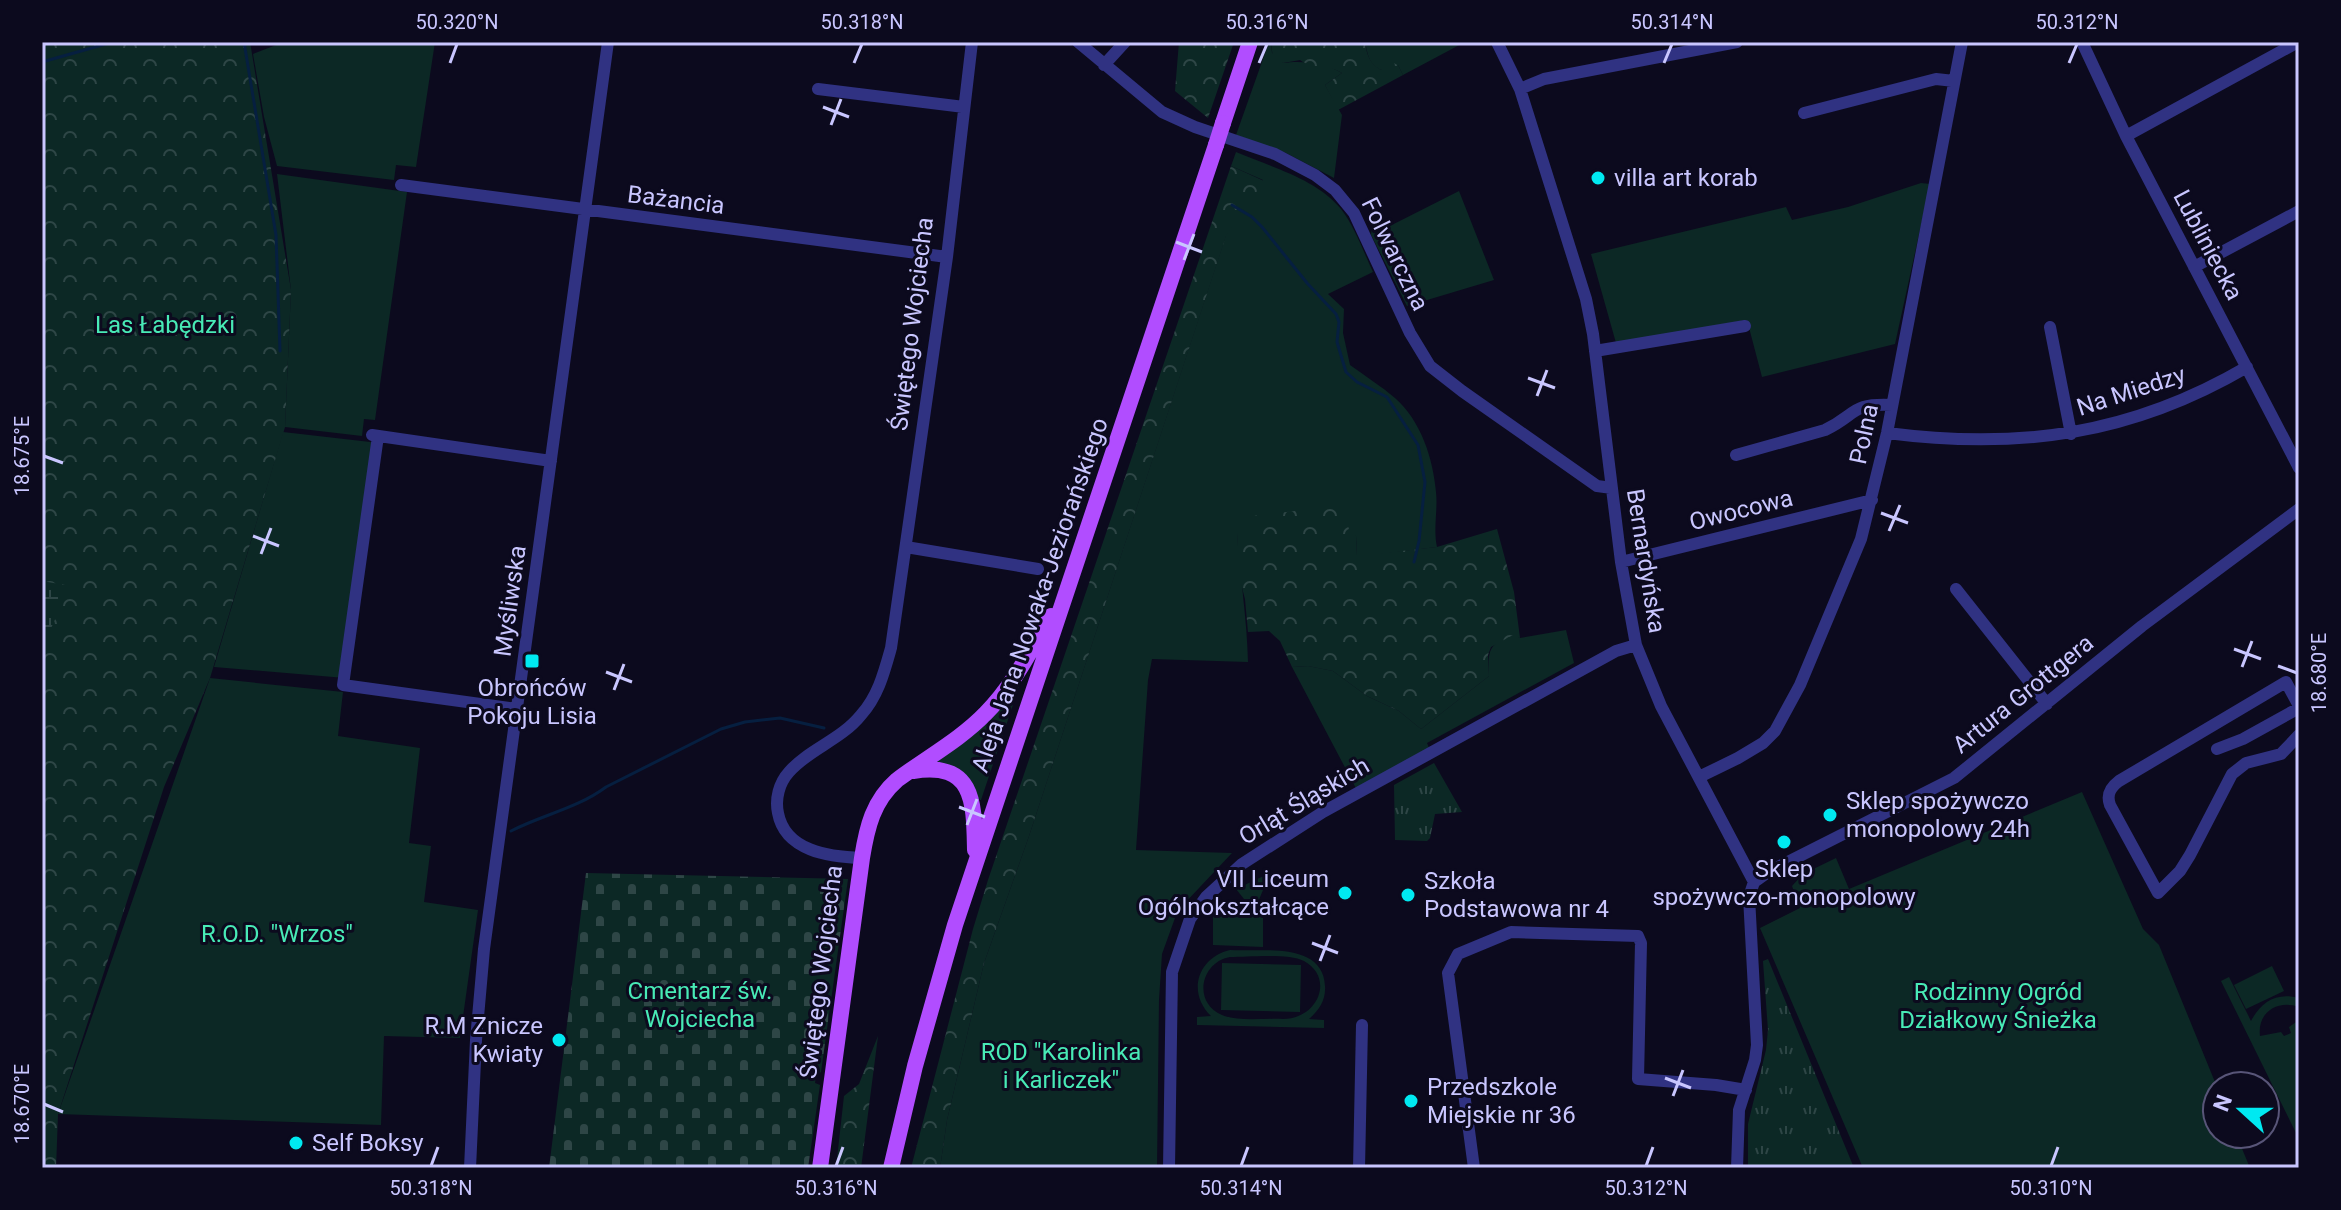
<svg xmlns="http://www.w3.org/2000/svg" width="2341" height="1210" viewBox="0 0 2341 1210" font-family="Roboto,sans-serif">
	<style>
		.green { fill: #0c2825; fill-rule: evenodd }
		.forest { fill: url(#forest-crowns) }
		.wetland { fill: url(#wetland-marsh) }
		.cemetery { fill: url(#cemetery-stones) }
		.park { fill: url(#park-tufts) }
		.lines { fill: none; stroke-linecap: round; stroke-linejoin: round }
		.stream { stroke: #061f40; stroke-width: 3 }
		.minor { stroke: #303282; stroke-width: 12 }
		.major { stroke: #b14dff; stroke-width: 16 }
		.major-bridge { stroke: #b14dff; stroke-width: 16 }
		.ticks { fill: none; stroke: #c9c6ff; stroke-width: 3 }
		.poi-dot { fill: #00e9f1; stroke: #0c0a1e; stroke-width: 3 }
		.labels { text-anchor: middle; stroke-width: 6; stroke-linejoin: round; paint-order: stroke }
		.poi-label { font-size: 24px; fill: #c9c6ff; stroke: #0c0a1e; text-anchor: start }
		.street-label { font-size: 24px; fill: #c9c6ff; stroke: #0c0a1e }
		.park-label { font-size: 24px; fill: #48eab6; stroke: #0c0a1e }
		.neatline { fill: none; stroke: #c9c6ff; stroke-width: 3 }
		.ticks-label { font-size: 20px; text-anchor: middle; fill: #c9c6ff }
	</style>
	<defs>
		<pattern id="forest-crowns" width="20" height="18" patternUnits="userSpaceOnUse" patternTransform="scale(2)"><rect width="20" height="18" fill="#0c2825"/><path d="M2 6a3 3 0 1 1 6 0M12 15a3 3 0 1 1 6 0" fill="none" stroke="#2e4646"/></pattern>
		<pattern id="wetland-marsh" width="20" height="14" patternUnits="userSpaceOnUse" patternTransform="scale(2)"><rect width="20" height="14" fill="#0c2825"/><path d="M1 5h8M5 5V1M11 12h8M15 12V8" fill="none" stroke="#2e4646"/></pattern>
		<pattern id="cemetery-stones" width="16" height="16" patternUnits="userSpaceOnUse" patternTransform="scale(2)"><rect width="16" height="16" fill="#0c2825"/><path d="M2 7V4a2 2 0 0 1 4 0v3zM10 15v-3a2 2 0 0 1 4 0v3z" fill="#2e4646"/></pattern>
		<pattern id="park-tufts" width="24" height="20" patternUnits="userSpaceOnUse" patternTransform="scale(2)"><rect width="24" height="20" fill="#0c2825"/><path d="M3 7l-1-3M5 7V3M7 7l1-3M15 17l-1-3M17 17v-4M19 17l1-3" fill="none" stroke="#2e4646"/></pattern>
	</defs>
	<rect width="100%" height="100%" fill="#0c0a1e"/>
	<path class="green" d="M284 42H435L416 167 396 165 394 180 277 166 264 117 253 54Z
		M1269 42H1271L1272 53 1283 63C1301 60 1327 63 1342 73L1325 85 1342 115 1334 178 1286 153 1236 135Z
		M1365 42H1465L1403 75 1398 65 1381 70C1368 63 1368 55 1365 42Z
		M1236 152C1271 167 1317 179 1341 209 1355 227 1363 251 1373 272L1328 294 1344 309 1343 333 1350 365C1365 376 1381 386 1395 398 1421 421 1433 458 1436 492 1438 510 1433 529 1437 547L1357 557 1356 536 1237 533C1240 577 1247 618 1248 662L1152 659 1148 680 1136 850 1232 853 1183 905 1175 918 1162 954 1159 1000 1157 1168H940L947 1120 984 963 1029 836 1226 235 1263 180 1231 166Z
		M277 174 407 192 375 420 364 419 362 436 285 427 291 290Z
		M1921 183 1930 184 1895 344 1762 377 1747 320 1616 343 1591 254 1786 207 1792 220 1848 207Z
		M1459 191 1494 280 1407 306 1371 235 1372 226 1376 233Z
		M283 432 379 443 345 678 214 667Z
		M1566 630 1574 663 1427 743 1431 752 1359 794 1292 667 1308 666 1333 671 1367 696 1399 711 1421 729 1489 676C1488 649 1488 645 1514 634L1520 638Z
		M1023 675 981 800H980L945 764 932 762Z
		M210 678 343 692 338 736 420 748 409 843 431 846 424 902 478 910 460 1038 384 1036 381 1125 58 1114Z
		M2082 792 2143 929 2159 945 2217 1087V1134H2236L2250 1168H1863L1760 928 1800 908 1792 886 1803 874 1836 858 1849 889Z
		M1270 873 1256 907 1244 899 1236 889Z
		M1213 912 1263 913V947L1213 945Z
		M1230 950C1261 952 1323 941 1325 986 1326 1000 1319 1010 1309 1019L1324 1020V1028L1197 1025V1017L1211 1016C1187 993 1197 958 1230 950ZM1230 957C1249 957 1288 953 1304 961 1335 978 1318 1019 1283 1019 1264 1018 1238 1022 1222 1015 1192 1002 1201 962 1230 957Z
		M1222 963 1301 965 1300 1012 1221 1010Z
		M2272 966 2284 991 2246 1009 2234 985Z
		M2229 977 2251 1021C2261 1002 2276 992 2299 998V1007C2277 999 2257 1013 2260 1036L2281 1032 2284 1036 2291 1033 2289 1027 2299 1020V1139L2221 981Z"/>
	<path class="forest" d="M42 42H250L291 290 285 427 210 678 164 787 58 1114 56 1168H42Z
		M1179 42H1234L1208 118 1175 91Z
		M1271 42H1365C1367 55 1369 63 1381 70L1391 62 1398 65 1403 75 1338 110 1325 85 1342 73C1328 64 1314 70 1300 60L1283 63 1273 59Z
		M1231 166 1264 181 1226 236 1029 836 984 963 947 1120 940 1168H911L973 929 988 880Z
		M1345 505 1349 530 1356 536 1357 556 1437 547 1497 529 1514 592 1520 638 1513 635 1491 647 1488 655 1489 676 1421 729 1399 711 1367 696 1333 671 1308 666 1292 667 1280 641 1269 631 1248 632 1245 599 1239 576 1237 533 1244 517Z
		M878 1036 861 1168H836L844 1096 859 1084Z"/>
	<path class="wetland" d="M42 581 65 585 68 591 42 648Z"/>
	<path class="cemetery" d="M586 873 848 879 821 1072 816 1075 815 1083 820 1085 808 1168H549Z"/>
	<path class="park" d="M1434 763 1462 812 1435 814 1430 838 1427 841 1395 840 1394 785Z
		M1768 959 1854 1168H1748V1124L1766 1050 1768 1030 1763 961Z"/>
	<g class="lines">
		<path class="stream" d="M244 42 276 235 280 351
			M42 62 113 42
			M1232 205 1252 217 1262 227 1307 283 1336 314 1339 322 1337 342 1346 372 1357 382 1387 397 1418 445 1425 482 1419 541 1414 562
			M511 831C542 815 578 808 606 787L721 729 745 722 780 718 824 728"/>
		<path class="minor" d="M1078 42 1162 112 1195 127 1275 154 1315 175 1335 190 1354 213 1410 333 1430 366 1462 391 1597 486 1612 488
			M1497 42 1520 89 1586 299 1593 334 1621 562 1636 645 1661 706 1754 882 1749 897 1757 1045 1755 1060 1739 1110 1737 1168
			M2082 42 2126 136 2299 468
			M1104 65 1125 42
			M818 89 964 107
			M1520 89 1544 79 1737 42
			M1804 113 1936 79 1954 81
			M2126 136 2298 42
			M401 185 947 257
			M2194 267 2299 211
			M2050 327 2071 434
			M1595 351 1745 326
			M1887 433C2019 450 2131 435 2247 367
			M372 435 551 461
			M378 436 343 685 517 709
			M1736 455 1825 430C1858 414 1850 403 1892 405
			M906 547 1038 569
			M1621 562 1872 500
			M1956 589 2047 704
			M2299 706 2286 682 2119 781C2111 787 2106 794 2110 805L2158 893 2180 871 2190 855 2232 774 2246 763 2281 754 2299 735
			M2217 749 2243 739 2299 708
			M1699 777 1738 758 1763 743 1775 731 1800 685 1861 539 1887 433 1962 42
			M862 858C829 857 785 851 778 813 775 799 779 783 789 772 809 749 841 740 861 715 878 696 884 673 891 648L947 257 972 42
			M1754 882 1768 872 1954 778 2142 626 2299 509
			M470 1168 476 1040 484 949 608 42
			M1169 1168 1172 972 1190 919 1206 897 1242 864 1323 812 1616 651 1636 645
			M1359 1168 1362 1025
			M1474 1168 1448 973 1458 954 1511 932 1638 936 1641 943 1638 1079 1716 1085 1746 1090"/>
		<path class="major" d="M1223 123 1250 42
			M913 771C975 761 974 803 975 850
			M820 1168 862 858C867 827 873 801 897 780 926 758 960 740 986 713 1013 686 1031 649 1051 616
			M891 1168 915 1066 955 925 1216 145"/>
		<path class="major-bridge" d="M1216 145 1223 123"/>
	</g>
	<path class="ticks" d="M450 63 457 44M854 63 862 44M1259 63 1267 44M1664 63 1672 44M2069 63 2077 44M823 107 849 117M831 125 841 99M1176 242 1202 252M1184 260 1194 234M1528 378 1555 388M1537 396 1547 370M44 456 63 463M1881 513 1908 523M1889 531 1900 505M253 536 279 546M261 554 271 528M2234 649 2261 659M2278 666 2297 673M2242 667 2252 641M606 672 632 682M614 690 624 664M959 807 985 817M967 825 977 799M1312 943 1338 953M1320 961 1330 935M1665 1078 1691 1088M1673 1096 1683 1070M44 1104 63 1112M431 1166 438 1147M836 1166 843 1147M1241 1166 1248 1147M1646 1166 1653 1147M2051 1166 2058 1147"/>
	<g class="poi-dot">
		<circle cx="1598" cy="178" r="8"/>
		<rect x="524" y="653" width="16" height="16" rx="4"/>
		<circle cx="1830" cy="815" r="8"/>
		<circle cx="1784" cy="842" r="8"/>
		<circle cx="1345" cy="893" r="8"/>
		<circle cx="1408" cy="895" r="8"/>
		<circle cx="559" cy="1040" r="8"/>
		<circle cx="1411" cy="1101" r="8"/>
		<circle cx="296" cy="1143" r="8"/>
	</g>
	<g class="labels">
		<g class="poi-label">
			<text x="1614" y="186">villa art korab</text>
			<text x="532" y="696" text-anchor="middle">Obrońców<tspan x="532" dy="28">Pokoju Lisia</tspan></text>
			<text x="1846" y="809">Sklep spożywczo<tspan x="1846" dy="28">monopolowy 24h</tspan></text>
			<text x="1784" y="877" text-anchor="middle">Sklep<tspan x="1784" dy="28">spożywczo-monopolowy</tspan></text>
			<text x="1329" y="887" text-anchor="end">VII Liceum<tspan x="1329" dy="28">Ogólnokształcące</tspan></text>
			<text x="1424" y="889">Szkoła<tspan x="1424" dy="28">Podstawowa nr 4</tspan></text>
			<text x="543" y="1034" text-anchor="end">R.M Znicze<tspan x="543" dy="28">Kwiaty</tspan></text>
			<text x="1427" y="1095">Przedszkole<tspan x="1427" dy="28">Miejskie nr 36</tspan></text>
			<text x="312" y="1151">Self Boksy</text>
		</g>
		<g class="street-label">
			<text transform="translate(676 200) rotate(7)" y="8">Bażancia</text>
			<text transform="translate(2208 245) rotate(62)" y="8">Lubliniecka</text>
			<text transform="translate(1395 254) rotate(64)" y="8">Folwarczna</text>
			<text transform="translate(912 324) rotate(-83)" y="8">Świętego Wojciecha</text>
			<text transform="translate(2131 391) rotate(-18)" y="8">Na Miedzy</text>
			<text transform="translate(1864 434) rotate(-78)" y="8">Polna</text>
			<text transform="translate(1741 510) rotate(-14)" y="8">Owocowa</text>
			<text transform="translate(1646 561) rotate(81)" y="8">Bernardyńska</text>
			<text transform="translate(1040 595) rotate(-71)" y="8">Aleja Jana Nowaka-Jeziorańskiego</text>
			<text transform="translate(510 601) rotate(-82)" y="8">Myśliwska</text>
			<text transform="translate(2023 694) rotate(-39)" y="8">Artura Grottgera</text>
			<text transform="translate(1304 801) rotate(-31)" y="8">Orląt Śląskich</text>
			<text transform="translate(821 972) rotate(-83)" y="8">Świętego Wojciecha</text>
		</g>
		<g class="park-label">
			<text x="165" y="333">Las Łabędzki</text>
			<text x="277" y="942">R.O.D. "Wrzos"</text>
			<text x="700" y="999">Cmentarz św.<tspan x="700" dy="28">Wojciecha</tspan></text>
			<text x="1998" y="1000">Rodzinny Ogród<tspan x="1998" dy="28">Działkowy Śnieżka</tspan></text>
			<text x="1061" y="1060">ROD "Karolinka<tspan x="1061" dy="28">i Karliczek"</tspan></text>
		</g>
	</g>
	<rect width="2341" height="1210" fill="none" stroke="#0c0a1e" stroke-width="88"/>
	<g transform="translate(2241 1110) rotate(291)"><circle r="38" fill="#0c0a1e" stroke="#585578" stroke-width="2"/>
	<path d="M0-6L14 30L0 20L-14 30Z" fill="#00e9f1"/>
	<text y="-12" font-size="22" font-weight="bold" text-anchor="middle" fill="#c9c6ff">N</text>
	</g>
	<rect x="44" y="44" width="2253" height="1122" class="neatline"/>
	<g class="ticks-label">
		<text x="457" y="29">50.320°N</text>
		<text x="862" y="29">50.318°N</text>
		<text x="1267" y="29">50.316°N</text>
		<text x="1672" y="29">50.314°N</text>
		<text x="2077" y="29">50.312°N</text>
		<text transform="translate(22 456) rotate(-90)" y="7">18.675°E</text>
		<text transform="translate(2319 673) rotate(-90)" y="7">18.680°E</text>
		<text transform="translate(22 1104) rotate(-90)" y="7">18.670°E</text>
		<text x="431" y="1195">50.318°N</text>
		<text x="836" y="1195">50.316°N</text>
		<text x="1241" y="1195">50.314°N</text>
		<text x="1646" y="1195">50.312°N</text>
		<text x="2051" y="1195">50.310°N</text>
	</g>
</svg>
